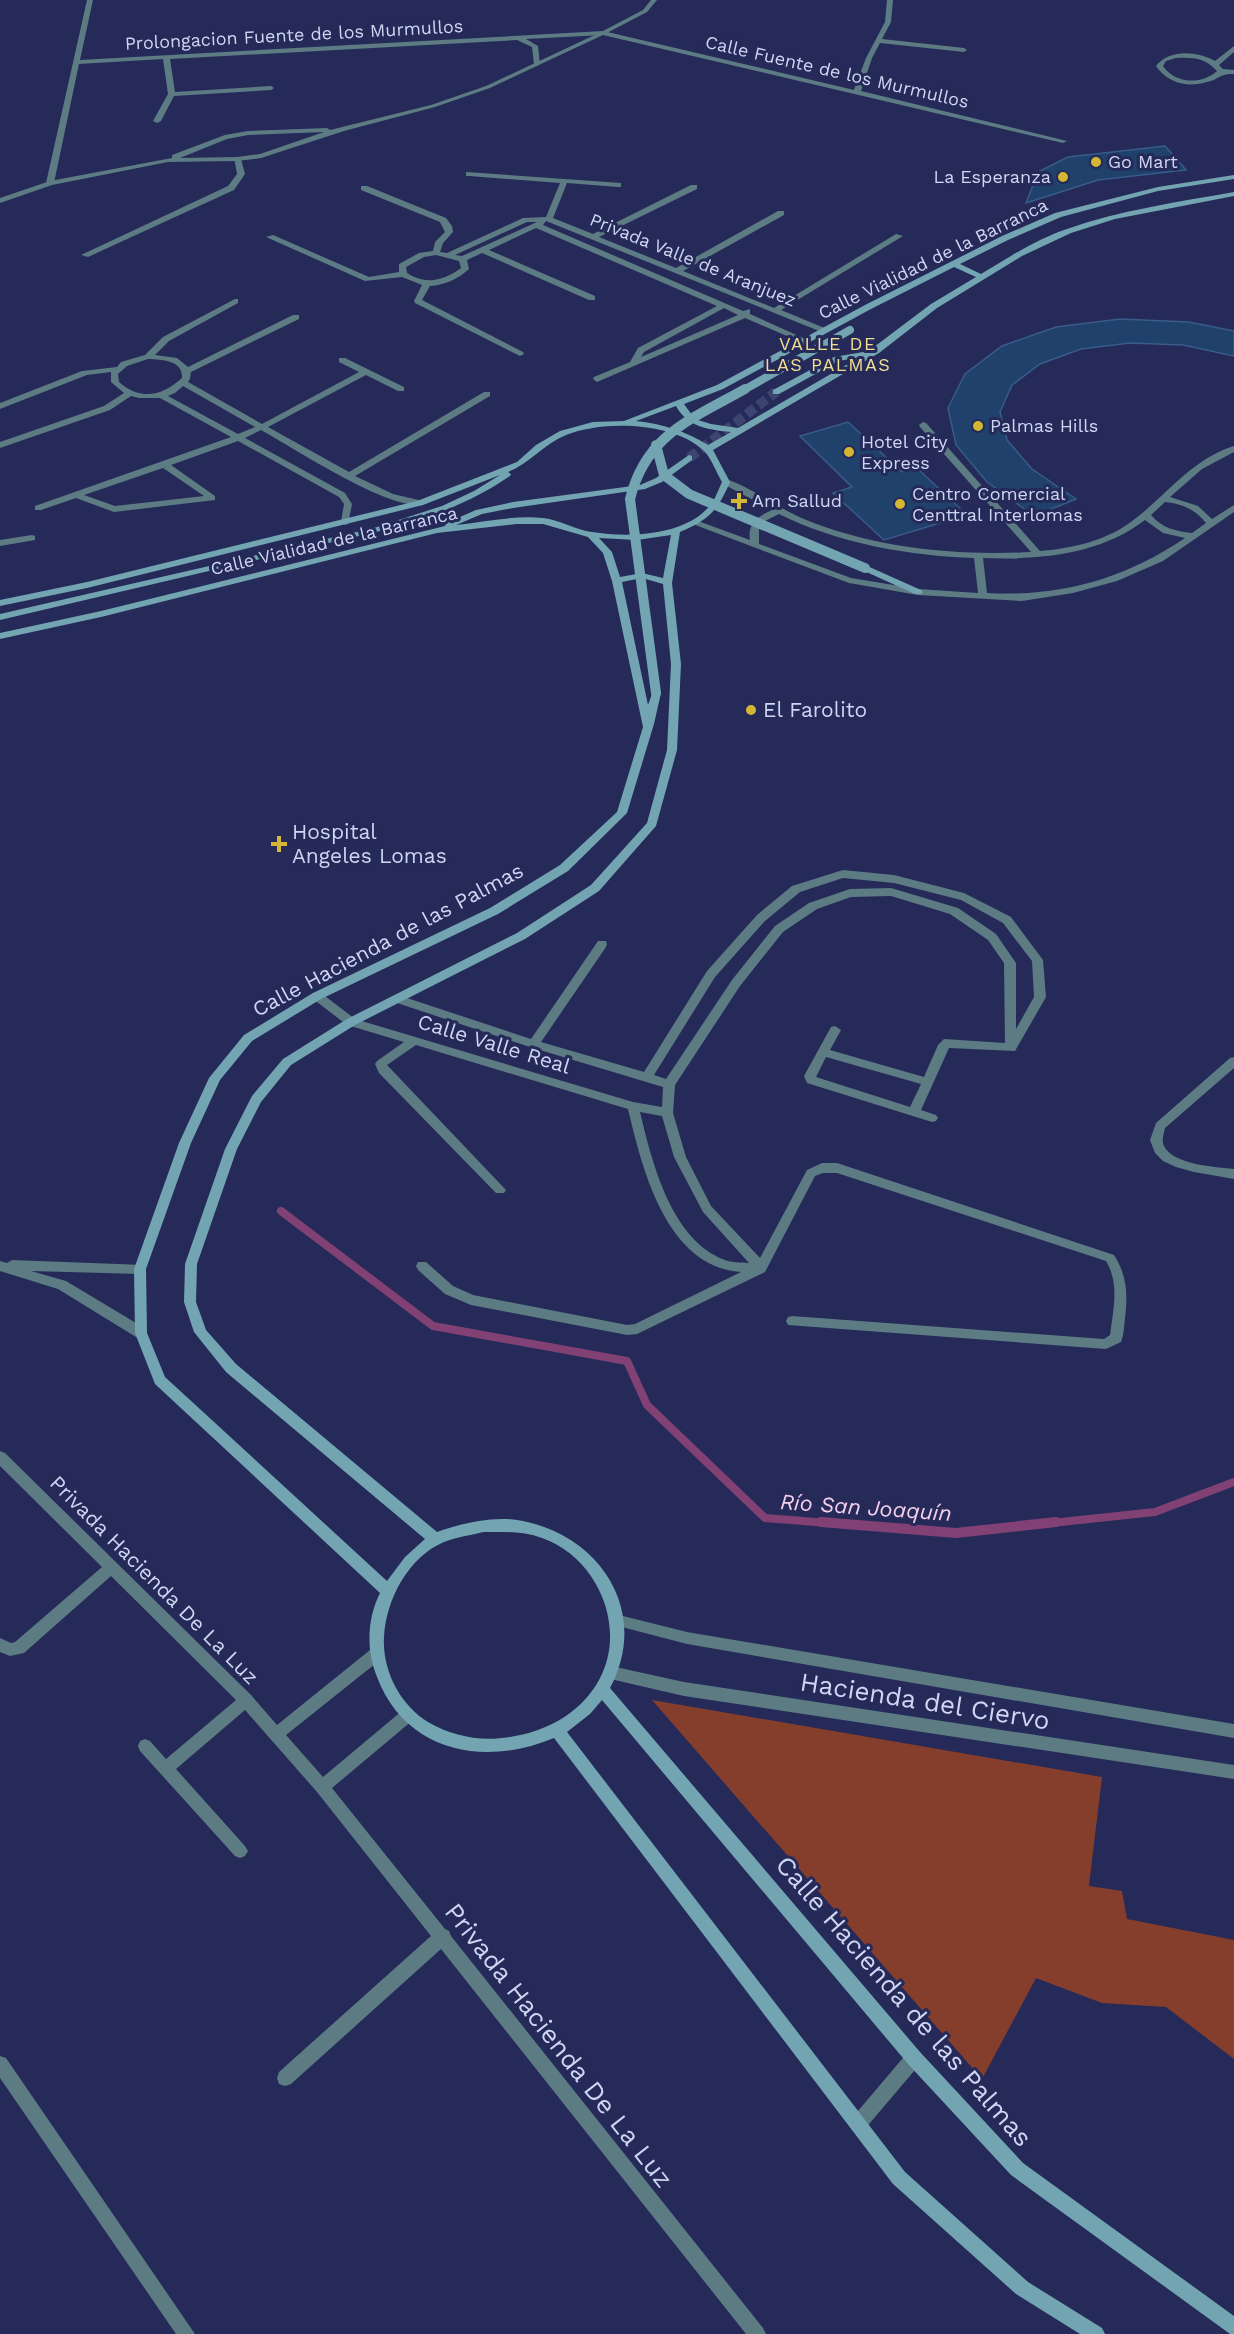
<svg xmlns="http://www.w3.org/2000/svg" width="1234" height="2334" viewBox="0 0 1234 2334" font-family="'Work Sans',sans-serif">
	<style>
		.green { fill: #863e2c }
		.lines { fill: none; stroke-linecap: round; stroke-linejoin: round }
		.stream-far1 { stroke: #824175; stroke-width: 8 }
		.stream { stroke: #824175; stroke-width: 10 }
		.building { fill: #1f416b; stroke: #395c88; stroke-width: 1.5 }
		.secondary-tunnel { stroke: #3e4470; stroke-width: 10; stroke-dasharray: 10 4.5; stroke-linecap: butt }
		.minor { fill: #5c7b83; fill-rule: evenodd }
		.tertiary { fill: #5c7b83; fill-rule: evenodd }
		.secondary { fill: #72a4b1; fill-rule: evenodd }
		.secondary-bridge-far1 { stroke: #72a4b1; stroke-width: 8 }
		.secondary-bridge { stroke: #72a4b1; stroke-width: 10 }
		.poi-dot { fill: #d4b635; stroke: #252a59; stroke-width: 2 }
		.labels { text-anchor: middle; stroke-width: 6; stroke-linejoin: round; paint-order: stroke }
		.far-street-label { font-size: 18px; fill: #cfd6f3; stroke: #252a59 }
		.far-poi-label { font-size: 18px; fill: #cfd6f3; stroke: #252a59; text-anchor: start }
		.far-neighbourhood-label { font-size: 18px; letter-spacing: 1.5px; fill: #f3df91; stroke: #252a59 }
		.poi-label { font-size: 21px; fill: #cfd6f3; stroke: #252a59; text-anchor: start }
		.street-label { font-size: 21px; fill: #cfd6f3; stroke: #252a59 }
		.water-label { font-size: 22px; font-style: italic; fill: #f6cfec; stroke: #252a59 }
		.near-street-label { font-size: 26px; fill: #cfd6f3; stroke: #252a59 }
	</style>
	<rect width="100%" height="100%" fill="#252a59"/>
	<path class="green" d="M652 1700 1102 1777 1089 1886 1122 1891 1127 1919 1234 1940V2059L1166 2007 1102 2003 1036 1978 982 2079Z"/>
	<g class="lines">
		<path class="stream-far1" d="M281 1211 433 1326 627 1361 647 1405 765 1518 841 1524
			M1042 1524 1155 1512 1234 1482"/>
		<path class="stream" d="M821 1522 956 1533 1056 1522"/>
	</g>
	<path class="building" d="M1165 146 1186 170 1098 180 1026 203 1038 172 1068 157Z
		M1120 319 1189 322 1234 331V356L1183 345 1130 343 1081 349 1040 364 1012 385 1000 412 1007 440 1032 469 1076 499 1034 516 987 482 956 445 948 408 965 374 1002 346 1056 327Z
		M848 422 902 472 916 467 967 515 884 540 833 493 852 487 800 436Z"/>
	<g class="lines">
		<path class="secondary-tunnel" d="M689 458 776 392"/>
		<path class="minor" d="M87 0H93L80 60 603 31 854 90 866 58 885 22 887 0H893L891 22 882 39 964 48 967 50 964 52 880 43 872 58 861 91 1067 141 1063 143 603 35 526 39 538 46 540 64 537 66 534 64 532 47 517 40 170 59 175 92 271 86 274 88 271 90 174 96 161 121 157 123 153 121 168 94 163 59 79 64 54 183 50 185 46 183Z
			M1234 46V52L1219 65 1223 69 1234 70V74C1220 73 1220 79 1207 82 1188 88 1167 83 1156 66 1169 49 1197 51 1215 61ZM1176 58C1192 57 1206 58 1217 71 1202 85 1175 84 1163 66L1166 61Z
			M234 157 241 159 245 174 234 190 88 257 81 255 228 186 237 174Z
			M466 172 621 183V187H618L567 183 553 218 593 234 691 185H697V189L599 237 676 268 778 211H784V215L683 271 774 308 896 234 903 236 781 310 827 329 828 331 824 333 546 221 543 225 743 311 750 309V314L810 341 803 343 745 318 597 382 593 379 594 377 630 362 638 348 717 306 536 228 489 250 595 296V300H589L482 253 467 260 469 269C458 279 445 285 430 286L422 300 523 352 524 354 520 356 415 303 414 301 422 285 402 277 365 281 266 237 273 235 369 277 399 272V264L419 253 433 251 435 242 445 232 440 222 361 190V186H367L446 218 452 226 453 232 443 243 440 252 447 253 523 218 546 217 560 183 469 176H466ZM527 222H537L462 256 455 255ZM436 255 459 261 461 268C443 281 426 285 407 273L406 267 424 257ZM724 308 738 315 641 357 644 352Z
			M235 299H238V303L169 341 155 355 177 358 188 367 293 315H299V319L191 372 190 379 188 382 262 424 359 372 339 362V358H345L404 387V391H398L366 375 268 427 349 472 484 392H490V396L355 476 393 494 423 501V505C386 509 297 450 261 430L245 438 345 493 352 504 348 524 345 525 341 522 344 504 339 497 238 441 171 465 215 496V500L114 512 76 498 41 510H35V506L231 437 160 398H139L131 396 110 410 0 448V442L104 406 124 393 111 382V372L87 375 0 409V403L82 371 117 367 121 362 145 355 163 337ZM148 359C163 360 183 360 182 378 162 396 141 401 119 382L118 374 127 366ZM183 386 255 427 238 434 168 396 175 393ZM163 468 204 496 115 506 84 495Z
			M923 422 926 423 1040 551C1069 549 1104 541 1128 524 1163 500 1189 460 1234 446V452L1202 469 1170 497 1198 506 1212 519 1234 505V512L1163 561 1117 581 1073 593 1022 601 918 595 849 583 690 523 692 521H698L750 540C747 524 758 516 772 510L723 484V480L726 479C753 488 777 508 804 519 874 548 956 556 1031 552L920 427 919 425ZM1165 502C1182 504 1195 509 1206 523L1192 533C1175 531 1162 528 1151 515ZM779 514C837 543 909 556 974 558L978 593 918 589 851 578 759 544V526L765 521ZM1145 520 1163 533 1185 538C1124 579 1061 597 987 593L983 558C1039 560 1099 555 1145 520Z
			M32 535 35 536V540L0 546V540Z
			M843 870 894 875 964 893 1011 917 1043 960 1046 997 1015 1051 949 1048 921 1110 936 1115 938 1118 936 1121 932 1122 807 1083 804 1076 831 1027 835 1026 841 1030 830 1050 924 1077 938 1045 944 1039 1005 1043 1004 963 988 940 950 914 891 896 851 897 817 909 783 932 740 986 675 1085 673 1113 686 1157 711 1206 760 1258 807 1170 822 1163H837L1114 1255C1127 1275 1128 1295 1125 1318 1124 1326 1124 1335 1121 1342L1106 1349 788 1325 786 1321 788 1317 792 1316 1104 1339 1110 1335C1113 1310 1120 1284 1106 1261L837 1173H823L815 1176 765 1272 637 1334 627 1335 471 1305 445 1294 418 1270 416 1266 418 1262H426L453 1286 473 1295 627 1325 635 1324 741 1272C666 1267 642 1168 628 1109L416 1045 387 1065 506 1190 504 1193H496L379 1073 375 1064 377 1061 404 1042 347 1025 313 999 311 996 313 993H321L355 1019 633 1102 662 1107 663 1087 530 1047 394 1002 392 999 398 995 531 1039 598 941H606L607 944 606 947 541 1042 644 1072 707 971 757 915 792 886ZM843 878 894 883 961 900 1003 923 1032 961 1034 997 1016 1029V963L996 934 958 908 891 888 850 889 809 903 775 926 732 980 666 1079 654 1075 715 977 765 921 800 892ZM826 1057 921 1084 910 1107 816 1077ZM640 1112 662 1116 674 1157 703 1212 749 1263C741 1262 732 1263 725 1260 671 1240 652 1162 640 1112Z
			M1234 1057V1068L1165 1128C1164 1134 1161 1140 1164 1146 1173 1165 1216 1167 1234 1169V1179L1194 1172 1176 1167 1163 1161 1155 1153 1150 1140 1156 1123 1230 1058Z
			M12 1260 144 1265 146 1269 144 1273 140 1274 31 1271 66 1281 146 1329 147 1333 146 1337 141 1338 136 1337 58 1289 0 1271V1261L7 1263Z
			M0 1451 5 1453 251 1695 277 1725 370 1650 375 1648 380 1650 382 1655 380 1660 286 1735 323 1777 403 1710 408 1708 413 1710 415 1715 413 1720 332 1788 445 1929 449 1931 451 1936 763 2328 766 2334H746L441 1949 291 2084 285 2086 279 2084 277 2078 279 2072 431 1936 317 1792 245 1710 176 1769 245 1846 248 1851 245 1856 240 1858 235 1856 140 1751 138 1746 140 1741 145 1739 150 1741 166 1759 236 1700 111 1576 24 1653 10 1656 0 1652V1638L11 1643 15 1642 102 1567 0 1466Z
			M0 2056 6 2058 195 2334H176L0 2078Z"/>
		<path class="tertiary" d="M651 0H657L647 12 605 34 490 88 435 107 344 131 261 158 237 161 168 162 52 185 0 203V198L50 181 172 158V155L225 135 248 131 327 128 330 130 431 105 486 86 601 32 643 10ZM324 132 260 154 237 157 180 158 227 139 248 135Z
			M619 1615 687 1632 1234 1724V1738L687 1644 614 1625 612 1621 614 1617Z
			M611 1666 684 1682 1234 1765V1779L684 1696 606 1678 604 1673 606 1668Z
			M914 2050 920 2052 922 2058 920 2064 864 2130 858 2132 852 2130 850 2124 852 2118 908 2052Z"/>
		<path class="secondary" d="M1234 175V179L1158 191 1061 217 1008 240 960 264 981 274C1009 257 1037 239 1067 229 1121 210 1178 202 1234 192V196L1115 219 1071 233 1022 256 937 308 879 353 713 450 730 482C718 510 709 520 680 532L672 583 681 664 677 750 656 826 599 891 525 939 355 1025 291 1065 261 1102 237 1149 197 1264 196 1302 206 1330 236 1364 437 1532C463 1523 495 1515 523 1521 602 1537 650 1613 610 1688L920 2052 1023 2163 1234 2316V2334H1230L1011 2175 908 2064 602 1700 590 1714 567 1732 905 2172 1028 2282 1102 2328 1105 2334H1080L1016 2294 893 2184 554 1738C485 1767 406 1753 377 1677 366 1650 367 1619 380 1593L155 1384 135 1333 134 1269 179 1143 209 1078 244 1035 313 993 490 908 560 865 617 812 643 727 612 581 603 553 588 537 543 524H517L437 533 101 617 0 639V633L101 611 445 526 446 523 476 510 513 502 640 485 656 478 689 455 692 456V460L662 482 645 489 513 508 482 514 456 525C484 522 515 515 543 518 560 520 576 530 592 532 629 538 688 536 712 503 716 497 719 488 722 482 716 472 711 457 703 450 673 422 603 420 566 435 544 444 530 463 508 472L511 474 510 476C475 500 437 515 397 527L0 620V614L374 528 442 506 474 491 500 475 423 505 87 588 0 606V600L87 582 417 501 517 462 536 445 560 431 593 422 624 421 717 385 865 305 1002 236 1055 213 1158 187ZM954 267 976 277 931 304 866 353 863 352 834 357 773 390V394H779L839 361 860 357 738 428 711 424 698 420 692 415 684 404 723 389 871 309ZM676 406C687 427 710 430 731 432L708 445C685 431 663 424 636 421ZM671 535 663 578 642 573 620 577 612 552 599 538 637 540ZM642 578 663 584 671 664 667 750 647 823 591 885 517 933 347 1019 283 1059 252 1096 225 1149 185 1264 184 1302 194 1332 226 1372 425 1539 405 1557 387 1581 165 1377 147 1333 146 1269 191 1143 220 1080 252 1041 321 999 498 914 568 871 627 813 654 724 661 693 656 690 653 691 648 705 622 582ZM484 1532C504 1532 523 1531 542 1538 597 1557 628 1627 599 1680 582 1711 550 1730 515 1736 484 1742 456 1738 428 1722 400 1705 382 1670 384 1637 386 1600 408 1557 444 1542 457 1537 471 1535 484 1532Z
			M865 565 921 590 923 592 921 594H915L862 570 860 568Z"/>
		<path class="secondary-bridge-far1" d="M742 391 850 330"/>
		<path class="secondary-bridge" d="M656 445 664 475 689 494 865 568
			M656 693 630 499C646 434 692 419 745 389"/>
	</g>
	<g class="poi-dot">
		<circle cx="1096" cy="162" r="6"/>
		<circle cx="1063" cy="177" r="6"/>
		<circle cx="978" cy="426" r="6"/>
		<circle cx="849" cy="452" r="6"/>
		<path d="M736 492h6v6h6v6h-6v6h-6v-6h-6v-6h6z"/>
		<circle cx="900" cy="504" r="6"/>
		<circle cx="751" cy="710" r="6"/>
		<path d="M276 835h6v6h6v6h-6v6h-6v-6h-6v-6h6z"/>
	</g>
	<g class="labels">
		<g class="far-street-label">
			<text transform="translate(294 35) rotate(-3)" y="6">Prolongacion Fuente de los Murmullos</text>
			<text transform="translate(837 72) rotate(13)" y="6">Calle Fuente de los Murmullos</text>
			<text transform="translate(933 259) rotate(-26)" y="6">Calle Vialidad de la Barranca</text>
			<text transform="translate(693 260) rotate(22)" y="6">Privada Valle de Aranjuez</text>
			<text transform="translate(334 541) rotate(-13)" y="6">Calle Vialidad de la Barranca</text>
		</g>
		<g class="far-poi-label">
			<text x="1108" y="168">Go Mart</text>
			<text x="1051" y="183" text-anchor="end">La Esperanza</text>
			<text x="990" y="432">Palmas Hills</text>
			<text x="861" y="448">Hotel City<tspan x="861" dy="21">Express</tspan></text>
			<text x="912" y="500">Centro Comercial<tspan x="912" dy="21">Centtral Interlomas</tspan></text>
			<text x="752" y="507">Am Sallud</text>
		</g>
		<g class="far-neighbourhood-label">
			<text x="828" y="350">VALLE DE<tspan x="828" dy="21">LAS PALMAS</tspan></text>
		</g>
		<g class="poi-label">
			<text x="763" y="717">El Farolito</text>
			<text x="292" y="839">Hospital<tspan x="292" dy="24">Angeles Lomas</tspan></text>
		</g>
		<g class="street-label">
			<text transform="translate(388 940) rotate(-28)" y="7">Calle Hacienda de las Palmas</text>
			<text transform="translate(494 1044) rotate(17)" y="7">Calle Valle Real</text>
			<text transform="translate(154 1580) rotate(45)" y="7">Privada Hacienda De La Luz</text>
		</g>
		<g class="water-label">
			<text transform="translate(866 1507) rotate(4)" y="8">Río San Joaquín</text>
		</g>
		<g class="near-street-label">
			<text transform="translate(925 1701) rotate(9)" y="9">Hacienda del Ciervo</text>
			<text transform="translate(904 2001) rotate(49)" y="9">Calle Hacienda de las Palmas</text>
			<text transform="translate(559 2045) rotate(52)" y="9">Privada Hacienda De La Luz</text>
		</g>
	</g>
</svg>
